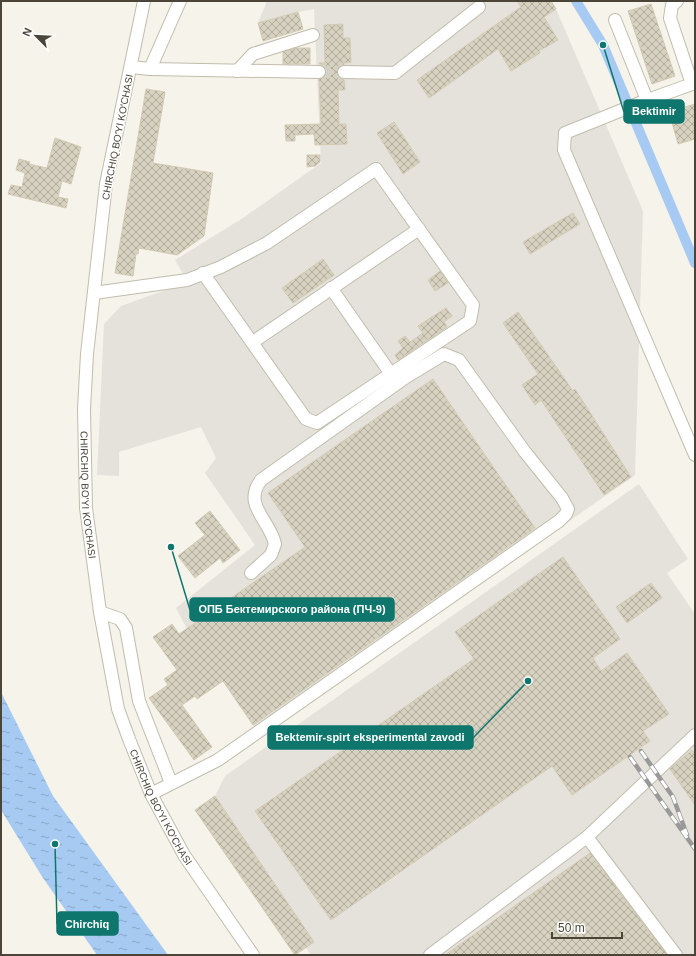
<svg xmlns="http://www.w3.org/2000/svg" width="696" height="956" viewBox="0 0 696 956" font-family="Helvetica,sans-serif">
	<style>
		.industrial { fill: #e5e2dc }
		.water { fill: url(#water-ripples) }
		.lines { fill: none; stroke-linecap: round; stroke-linejoin: round }
		.canal { stroke: #a7caf2; stroke-width: 10 }
		.building { fill: url(#building-cross-hatch); stroke: #d2cab3 }
		.minor-tunnel { stroke: #d3d0c6; stroke-width: 12; stroke-dasharray: 12 6; stroke-linecap: butt }
		.minor-casing { stroke: #c1bdad; stroke-width: 14 }
		.minor { stroke: #fff; stroke-width: 12 }
		.rail-casing { stroke: #999; stroke-width: 4.5 }
		.rail { stroke: #fff; stroke-width: 3; stroke-dasharray: 9; stroke-linecap: butt }
		.labels { text-anchor: middle; stroke-width: 3; stroke-linejoin: round; paint-order: stroke }
		.street-label { font-size: 10px; fill: #4a4538; stroke: #fff }
		.leader { fill: none; stroke: #0f766e; stroke-width: 1.5 }
		.callout-dot { fill: #0f766e; stroke: #fff; stroke-width: 1.5 }
		.callout { fill: #0f766e; stroke: #0f766e; stroke-width: 1.5 }
		.callout-label { font-size: 11px; text-anchor: middle; font-weight: bold; fill: #fff }
	</style>
	<defs>
		<pattern id="water-ripples" width="26" height="14" patternUnits="userSpaceOnUse"><rect width="26" height="14" fill="#a7caf2"/><path d="M2 4q2-2 4 0t4 0M15 11q2-2 4 0t4 0" fill="none" stroke="#8aa6c5"/></pattern>
		<pattern id="building-cross-hatch" width="8" height="8" patternUnits="userSpaceOnUse"><rect width="8" height="8" fill="#d7d1c0"/><path d="M0 0l8 8M0 8l8-8" fill="none" stroke="#b0ab9d"/></pattern>
	</defs>
	<rect width="100%" height="100%" fill="#f5f3ea"/>
	<path class="industrial" d="M267 1H551L556 9 643 211 635 475 266 734 253 725 187 629 176 608 255 545 205 473 216 458 201 427 119 452V476L97 475 104 324 121 306 188 282 175 260 243 218 321 163 314 9 298 12 258 23Z
		M639 484 688 559 667 573 695 614V955H311L306 948 294 955 195 810 215 796 225 776Z"/>
	<path class="water" d="M1 692 53 796 168 955H97L43 878 1 810Z"/>
	<g class="lines">
		<path class="canal" d="M576 1 603 45 695 263"/>
	</g>
	<path class="building" d="M517 1H551L556 9 544 17 558 40 539 51 540 53 511 71 498 49 429 98 417 80 521 7Z
		M651 4 675 76 652 84 628 11Z
		M298 12 303 29 263 41 258 23Z
		M343 24V38H350L351 62 344 63V65L338 68 337 72 340 78 344 80 345 90H338L339 124H346L347 144 315 145 314 134 295 135V141H286L285 125 321 124 319 79 325 76 326 72 325 68 319 63H325L324 25Z
		M296 48H310V64H283V52Z
		M146 89 165 92 153 163 213 173 204 236 177 255 139 248 138 254H136L133 276 115 273Z
		M695 104V139L678 144 669 112Z
		M394 122 420 162 403 174 377 133Z
		M55 138 81 147 71 184 62 181 58 197 68 199 66 208 8 194 11 185 22 187 25 173 16 170 19 159 30 162 29 164 47 168Z
		M307 155H320V162L315 166 307 167Z
		M573 213 580 224 530 254 523 242Z
		M323 259 334 275 293 303 282 288Z
		M440 271 448 283 435 291 428 280Z
		M446 308 452 316 444 322 447 327 398 360 395 355 403 348 398 341 405 336 410 342 423 333 418 326Z
		M518 312 573 391 575 389 631 477 604 495 541 400 535 405 522 385 538 374 503 323Z
		M433 379 535 528 253 725 223 681 197 699 195 696 182 705 212 747 194 760 149 698 168 685 164 679 177 670 153 637 172 624 179 634 305 547 268 493Z
		M210 511 240 550 223 563 220 558 195 578 178 556 205 535 195 523Z
		M563 557 620 639 593 658 601 671 627 653 669 714 643 731 650 741 572 795 552 766 331 920 255 811 474 659 455 632Z
		M651 583 662 598 627 623 616 607Z
		M692 750 695 755V805L670 769Z
		M215 796 314 942 295 955 195 810Z
		M590 853 667 955H445Z"/>
	<g class="lines">
		<path class="minor-tunnel" d="M319 72H344"/>
		<defs>
			<g id="minor">
				<path id="s1" d="M144 1 106 184 87 354 84 409 86 508 100 612 118 709 129 739 151 794 184 855 253 955"/>
				<path d="M677 1 672 5 670 18 692 84"/>
				<path d="M615 20 647 100"/>
				<path d="M131 67 150 69 319 72"/>
				<path d="M150 69 180 1"/>
				<path d="M237 71 253 54 313 35"/>
				<path d="M344 72 395 73 479 7"/>
				<path d="M695 83 642 102 565 133 564 150 695 455"/>
				<path d="M331 288 391 374"/>
				<path d="M94 293 187 280 221 267 267 243 376 169 473 305 470 321 317 423 306 419 203 273"/>
				<path d="M253 342 419 229"/>
				<path d="M100 612 120 619 126 628 139 701 171 783"/>
				<path d="M151 794 218 760 559 521 566 514 568 509 562 498 525 452 459 360 444 354 406 377 261 480C242 505 270 520 275 544L271 555 251 573"/>
				<path d="M587 837 676 955"/>
				<path d="M430 955 587 837 695 735"/>
			</g>
		</defs>
		<use href="#minor" class="minor-casing"/>
		<use href="#minor" class="minor"/>
		<defs>
			<path id="rail" d="M641 751 673 797 687 835
				M630 757 695 849"/>
		</defs>
		<use href="#rail" class="rail-casing"/>
		<use href="#rail" class="rail"/>
	</g>
	<g class="labels">
		<g class="street-label">
			<text transform="translate(117 137) rotate(-79)" y="4">CHIRCHIQ BO'YI KO'CHASI</text>
			<text dy="4" stroke="none"><textPath href="#s1" startOffset="499">CHIRCHIQ BO'YI KO'CHASI</textPath></text>
			<text dy="4" stroke="none"><textPath href="#s1" startOffset="823">CHIRCHIQ BO'YI KO'CHASI</textPath></text>
		</g>
	</g>
	<path class="leader" d="M603 45L624 112M171 547L190 610M528 681L473 738M55 844L57 924"/>
	<g class="callout-dot">
		<circle cx="603" cy="45" r="4"/>
		<circle cx="171" cy="547" r="4"/>
		<circle cx="528" cy="681" r="4"/>
		<circle cx="55" cy="844" r="4"/>
	</g>
	<g class="callout">
		<rect x="624" y="100" width="60" height="23" rx="4"/>
		<rect x="190" y="598" width="204" height="23" rx="4"/>
		<rect x="268" y="726" width="205" height="23" rx="4"/>
		<rect x="57" y="912" width="61" height="23" rx="4"/>
	</g>
	<g class="callout-label">
		<text x="654" y="115">Bektimir</text>
		<text x="292" y="613">ОПБ Бектемирского района (ПЧ-9)</text>
		<text x="370" y="741">Bektemir-spirt eksperimental zavodi</text>
		<text x="87" y="928">Chirchiq</text>
	</g>
	<rect width="696" height="956" fill="none" stroke="#4a4538" stroke-width="4"/>
	<g transform="translate(36 36) rotate(294)" stroke="#ffffff" stroke-width="3" paint-order="stroke">
	<path d="M0-3L7 15L0 10L-7 15Z" fill="#4a4538"/>
	<text y="-6" font-size="11" font-weight="bold" text-anchor="middle" fill="#4a4538">N</text>
	</g>
	<path d="M552 932v6h70v-6" fill="none" stroke="#4a4538" stroke-width="2"/>
	<text x="558" y="932" font-size="12" fill="#4a4538" stroke="#ffffff" stroke-width="3" paint-order="stroke">50 m</text>
</svg>
